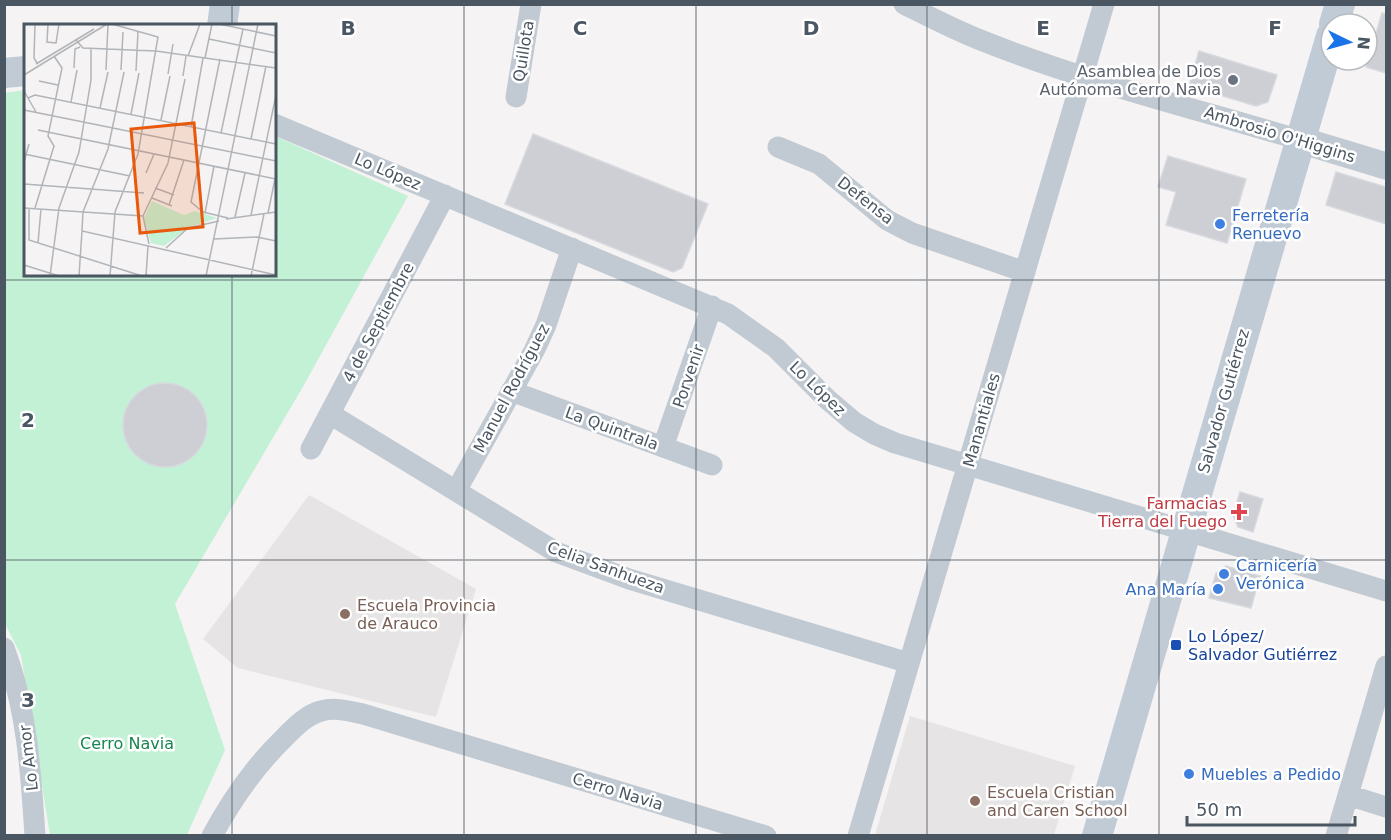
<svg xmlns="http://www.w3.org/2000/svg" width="1391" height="840" viewBox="0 0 1391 840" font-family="'DejaVu Sans',sans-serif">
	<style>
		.education { fill: #e6e4e5 }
		.green { fill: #c3f1d5 }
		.building { fill: #cdcfd5; stroke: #d7d9de; stroke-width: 1.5 }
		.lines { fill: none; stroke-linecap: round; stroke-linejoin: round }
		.minor { stroke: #c1cad2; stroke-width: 21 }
		.tertiary { stroke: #c1cad2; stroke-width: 27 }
		.secondary { stroke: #c1cbd6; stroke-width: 30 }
		.grid { fill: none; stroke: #4a5661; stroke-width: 1.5; stroke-opacity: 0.55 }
		.worship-dot { fill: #6b7280; stroke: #fff; stroke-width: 2 }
		.shop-dot { fill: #3f7fe0; stroke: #fff; stroke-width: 2 }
		.health-dot { fill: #e0444e; stroke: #fff; stroke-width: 2 }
		.education-dot { fill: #8d6e63; stroke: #fff; stroke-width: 2 }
		.transit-dot { fill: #1a4fb4; stroke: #fff; stroke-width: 2 }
		.labels { text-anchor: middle; stroke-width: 5; stroke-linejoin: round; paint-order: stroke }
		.street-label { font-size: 16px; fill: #4a5661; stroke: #fff }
		.worship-label { font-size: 16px; fill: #5b616d; stroke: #fff; text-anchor: end }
		.shop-label { font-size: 16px; fill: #366cbe; stroke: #fff; text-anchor: start }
		.health-label { font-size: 16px; fill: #be3a42; stroke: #fff; text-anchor: end }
		.education-label { font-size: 16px; fill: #785e54; stroke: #fff; text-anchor: start }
		.transit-label { font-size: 16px; fill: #164399; stroke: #fff; text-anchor: start }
		.park-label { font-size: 16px; fill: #17864f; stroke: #fff }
		.inset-road { fill: none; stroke: #b1b4b9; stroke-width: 1.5 }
		.view { fill: #e8590c; fill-opacity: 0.15; stroke: #e8590c; stroke-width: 3 }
		.inset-edge { fill: none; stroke: #4a5661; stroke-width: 3 }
		.grid-label { font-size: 20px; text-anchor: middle; font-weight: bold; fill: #4a5661; stroke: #fff; stroke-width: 5; stroke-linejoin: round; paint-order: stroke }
	</style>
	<rect width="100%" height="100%" fill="#f5f3f3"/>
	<path class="education" d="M309 495 476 589 436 717 238 668 203 639Z
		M910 716 1075 766 1054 835H875Z"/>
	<path class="green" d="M25 90 26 274H274L275 136 408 196 304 385 175 604 225 750 187 835H50L21 655 5 624 4 93Z"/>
	<path class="building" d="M1382 13 1386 14V73L1366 67Z
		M1199 51 1277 75 1268 102 1256 106 1189 86Z
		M533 134 708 204 682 268 673 272 505 204Z
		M1168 156 1246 179 1227 243 1166 225 1176 192 1158 187Z
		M1336 172 1386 187V224L1326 205Z
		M123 425a42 42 0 1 1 84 0a42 42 0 1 1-84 0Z
		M1240 492 1263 499 1253 532 1238 527 1233 515Z
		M1226 566 1260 576 1251 608 1209 598 1216 573Z"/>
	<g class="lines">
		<path class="minor" d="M904 4C928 16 953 29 978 39 1082 81 1193 108 1300 140
			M516 97 531 4
			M274 124 728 314 776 348 827 399 854 422 874 434 895 443 1386 591
			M778 147 819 164 887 220 912 233 1025 272
			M511 391 712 465
			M330 414 556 552 629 579 909 663
			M663 447 712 306
			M311 449 445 195
			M456 491 534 351 546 325 572 248
			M4 648C27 708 31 772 35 836
			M1348 795 1386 807
			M212 836C232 799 254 767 284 738 295 727 306 715 321 711 335 707 349 711 363 714L766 836
			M858 836 1104 4
			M1336 836 1386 666"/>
		<path class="tertiary" d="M1300 140 1386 166"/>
		<path class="secondary" d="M1334 24 1340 4
			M222 26 225 4
			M4 73 26 71
			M1097 836 1331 36"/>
	</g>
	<path class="grid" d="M232 4V26M464 4V836M696 4V836M927 4V836M1159 4V836M232 274V836M4 280H1386M4 560H1386"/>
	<circle class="worship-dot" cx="1233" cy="80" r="6"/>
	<g class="shop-dot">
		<circle cx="1220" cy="224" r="6"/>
		<circle cx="1224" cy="574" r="6"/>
		<circle cx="1218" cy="589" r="6"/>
		<circle cx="1189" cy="774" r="6"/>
	</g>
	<path class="health-dot" d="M1236 503h6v6h6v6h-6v6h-6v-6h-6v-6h6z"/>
	<g class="education-dot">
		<circle cx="345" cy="614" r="6"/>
		<circle cx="975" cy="801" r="6"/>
	</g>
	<rect class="transit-dot" x="1170" y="639" width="12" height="12" rx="3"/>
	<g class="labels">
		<g class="street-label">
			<text transform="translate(523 51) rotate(-81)" y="6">Quillota</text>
			<text transform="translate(1280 134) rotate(17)" y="6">Ambrosio O'Higgins</text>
			<text transform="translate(388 171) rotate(23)" y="6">Lo López</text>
			<text transform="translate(866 200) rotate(38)" y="6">Defensa</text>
			<text transform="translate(378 322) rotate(-62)" y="6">4 de Septiembre</text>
			<text transform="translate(688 376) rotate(-71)" y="6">Porvenir</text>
			<text transform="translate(511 388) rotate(-62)" y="6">Manuel Rodríguez</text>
			<text transform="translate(818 388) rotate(44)" y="6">Lo López</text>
			<text transform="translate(1223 401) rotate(-74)" y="6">Salvador Gutiérrez</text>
			<text transform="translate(981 420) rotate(-74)" y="6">Manantiales</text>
			<text transform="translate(612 428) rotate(20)" y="6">La Quintrala</text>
			<text transform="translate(606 567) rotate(20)" y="6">Celia Sanhueza</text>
			<text transform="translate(28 758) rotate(-97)" y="6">Lo Amor</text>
			<text transform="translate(618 791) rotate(17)" y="6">Cerro Navia</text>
		</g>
		<g class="worship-label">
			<text x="1221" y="77">Asamblea de Dios<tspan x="1221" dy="18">Autónoma Cerro Navia</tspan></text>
		</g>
		<g class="shop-label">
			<text x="1232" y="221">Ferretería<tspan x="1232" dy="18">Renuevo</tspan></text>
			<text x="1236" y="571">Carnicería<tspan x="1236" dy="18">Verónica</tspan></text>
			<text x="1206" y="595" text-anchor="end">Ana María</text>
			<text x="1201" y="780">Muebles a Pedido</text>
		</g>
		<g class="health-label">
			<text x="1227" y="509">Farmacias<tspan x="1227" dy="18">Tierra del Fuego</tspan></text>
		</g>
		<g class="education-label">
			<text x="357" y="611">Escuela Provincia<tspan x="357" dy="18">de Arauco</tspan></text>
			<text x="987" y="798">Escuela Cristian<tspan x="987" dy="18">and Caren School</tspan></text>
		</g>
		<g class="transit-label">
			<text x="1188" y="642">Lo López/<tspan x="1188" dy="18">Salvador Gutiérrez</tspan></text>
		</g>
		<g class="park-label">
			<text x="127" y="749">Cerro Navia</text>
		</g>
	</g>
	<g transform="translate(24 24)">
		<rect width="252" height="252" fill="#f5f3f3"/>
		<path d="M128 177 160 191 171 187 193 194 165 203 140 222 127 219 120 194Z" fill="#c3f1d5"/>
		<path class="inset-road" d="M11 0 10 34 13 39M24 0 23 18 32 19 35 0M195 0 252 12M185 15 252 29M52 16 59 24 132 27 252 44M164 32 176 0M181 34 188 0M196 35 167 178 179 188 204 194M12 40 70 5M50 44 51 25 56 23M82 46 84 0M97 46 99 8M112 47 114 7M144 50 149 20M0 51 83 0M159 52 162 32M15 57 34 61M0 67 12 88M4 74 11 71 252 120M47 78 53 46M76 84 84 48M0 86 252 137M107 90 115 49M137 96 146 52M167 103 179 34M14 106 252 155M197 109 219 5M227 115 242 42M0 130 106 152M0 138 5 120M122 149 130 130M0 160 120 169M131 164 150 171M128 174 148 182M145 181 160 136M0 184 119 192 125 220M5 184V216L118 252M11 184 30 122 24 112 38 44 30 32M59 188 84 125 100 48M59 188 58 207 252 251M181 189 190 142M244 189 251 155M227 191 252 71M119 192 144 139 161 55M211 193 221 149M202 195 252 188M190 215 233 213 252 217M14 219 17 185M142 224 164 204 195 197M0 241 35 252M26 252 35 184 55 128 67 56V24M55 252 58 207M86 252 91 188 114 130 134 13 88 0M122 252 124 222M182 252 234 0M227 252 240 190"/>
		<path class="view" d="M170 99 179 203 116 209 107 105Z"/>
		<rect width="252" height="252" class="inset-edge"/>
	</g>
	<g class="grid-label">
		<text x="348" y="35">B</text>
		<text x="580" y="35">C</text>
		<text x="811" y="35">D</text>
		<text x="1043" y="35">E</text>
		<text x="1275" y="35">F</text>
		<text x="28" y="427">2</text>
		<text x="28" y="707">3</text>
	</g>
	<rect width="1391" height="840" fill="none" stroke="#4a5661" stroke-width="12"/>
	<g transform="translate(1349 42) rotate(95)"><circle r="28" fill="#ffffff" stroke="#b7bbc0" stroke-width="1.5"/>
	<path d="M0-4.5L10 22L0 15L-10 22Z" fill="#1a73e8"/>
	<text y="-9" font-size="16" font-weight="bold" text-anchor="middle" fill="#4a5661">N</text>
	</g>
	<path d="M1187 816v9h168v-9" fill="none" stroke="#4a5661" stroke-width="3"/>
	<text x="1196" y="816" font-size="18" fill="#4a5661" stroke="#ffffff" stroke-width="4.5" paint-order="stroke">50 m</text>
</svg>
